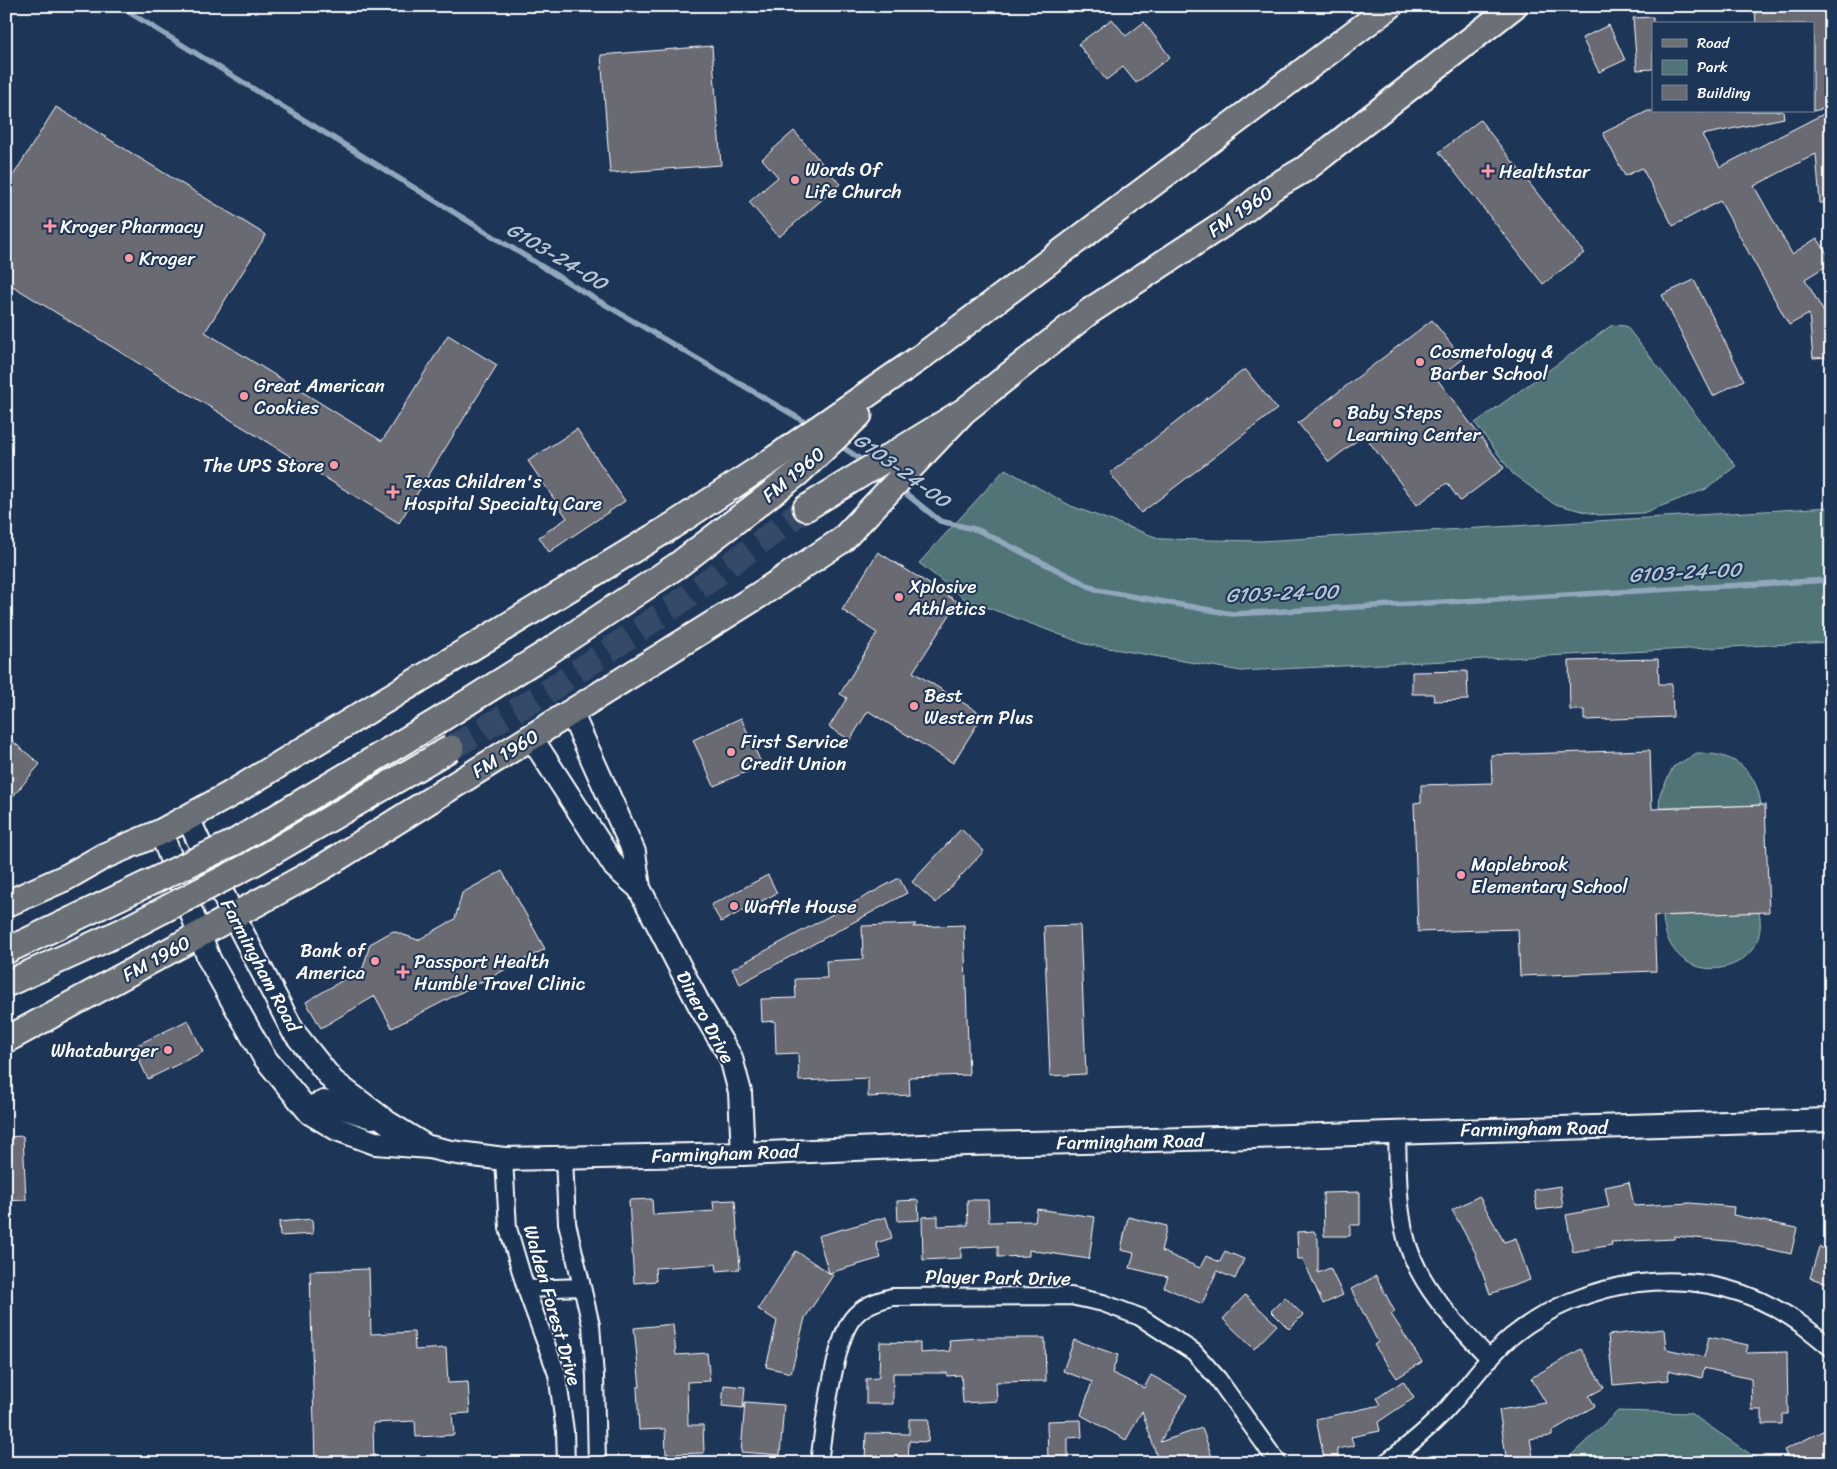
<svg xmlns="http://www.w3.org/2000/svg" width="1837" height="1469" viewBox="0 0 1837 1469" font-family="Sriracha,sans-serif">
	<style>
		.green { fill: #517577; stroke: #a8babb }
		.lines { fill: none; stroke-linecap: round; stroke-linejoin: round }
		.stream { stroke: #91a7bc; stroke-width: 5.5 }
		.building { fill: #6a6a73; stroke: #fff }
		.primary-tunnel { stroke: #344968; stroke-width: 25; stroke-dasharray: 25 12; stroke-linecap: butt }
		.street-casing { stroke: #fff; stroke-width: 20 }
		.secondary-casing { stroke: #fff; stroke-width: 26 }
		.primary-casing { stroke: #fff; stroke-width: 29 }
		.street { stroke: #1d3557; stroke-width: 16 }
		.secondary { stroke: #1d3557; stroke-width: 22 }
		.primary { stroke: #6a7074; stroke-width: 25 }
		.primary-bridge-casing { stroke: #fff; stroke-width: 29; stroke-linecap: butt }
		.primary-bridge { stroke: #6a7074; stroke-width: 25 }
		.poi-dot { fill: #ff9aa2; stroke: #1d3557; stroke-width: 2 }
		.labels { text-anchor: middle; stroke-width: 4; stroke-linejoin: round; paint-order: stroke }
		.poi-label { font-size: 19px; fill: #fff; stroke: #1d3557; text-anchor: start }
		.street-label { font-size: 19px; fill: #fff; stroke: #1d3557 }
		.water-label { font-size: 20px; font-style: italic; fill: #b6c4d2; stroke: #1d3557 }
	</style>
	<rect width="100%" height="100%" fill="#1d3557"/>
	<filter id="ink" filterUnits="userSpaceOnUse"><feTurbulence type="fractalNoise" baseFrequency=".02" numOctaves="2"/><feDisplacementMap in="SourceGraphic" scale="10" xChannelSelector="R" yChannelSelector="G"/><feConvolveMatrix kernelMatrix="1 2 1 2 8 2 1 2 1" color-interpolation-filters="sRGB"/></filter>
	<g filter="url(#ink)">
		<path class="green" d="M1612 325 1626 326 1736 466 1706 489 1643 513 1599 515 1554 504 1513 474 1475 423Z
			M1005 469 1071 506 1161 539 1261 541 1831 507V642L1241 671 1085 644 965 599 919 563Z
			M1697 753C1732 753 1756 767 1761 805L1659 808 1660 794 1673 767Z
			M1759 912C1773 978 1667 995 1663 916Z
			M1618 1411 1690 1413 1756 1458 1758 1463H1563Z"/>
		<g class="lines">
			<path class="stream" d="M119 6 577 288 812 426
				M838 444 866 463
				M899 488 940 521 978 530 1097 590 1232 614 1831 580"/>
		</g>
		<path class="building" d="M1831 6V107L1813 111V24H1756L1755 9Z
			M1653 17V69L1637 70 1633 18Z
			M1112 19 1126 36 1144 22 1170 57 1136 83 1123 67 1106 80 1078 44Z
			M1609 25 1625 60 1599 72 1582 38Z
			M712 46 721 165 610 173 601 55Z
			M56 107 266 235 205 332 382 441 448 335 497 365 399 523 6 282V187Z
			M1831 110V203H1820L1816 154 1754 186 1792 254 1817 238 1831 259V263L1805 279 1831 325V357L1813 358 1809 314 1789 325 1720 201 1673 226 1642 168 1625 176 1603 133 1648 111H1783L1784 118 1702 135 1720 167Z
			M1480 120 1584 253 1543 284 1439 152Z
			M794 131 840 184 779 237 749 202 778 177 762 159Z
			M1694 280 1744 380 1713 396 1662 295Z
			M1432 320 1463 359 1437 379 1504 468 1460 501 1447 483 1417 505 1364 435 1329 462 1298 423Z
			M1245 369 1277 409 1141 513 1110 473Z
			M577 429 625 501 549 552 539 537 567 518 528 461Z
			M878 552 958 602 913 672 983 715 953 763 868 711 850 740 829 727 847 698 840 694 877 633 842 610Z
			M1658 659 1659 684H1672L1673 717 1584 720V710H1570L1569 661Z
			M1467 671 1468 700 1434 701 1433 694H1412V672Z
			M741 718 762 765 714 786 693 740Z
			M6 736 40 764 6 805Z
			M1650 750 1652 809 1765 805 1769 912 1654 916 1656 971 1520 976 1518 929 1418 932 1414 803 1421 802V785L1492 783 1491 755Z
			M961 829 984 851 936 903 912 882Z
			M502 871 545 949 392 1028 375 996 321 1028 306 1002 363 968 370 944 393 931 418 940 455 919 462 893Z
			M768 875 777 893 721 922 711 905Z
			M899 878 907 893 740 984 732 969Z
			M916 924 913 927 964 925 969 1075 909 1077 910 1095 868 1097V1078L799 1081 798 1053 776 1054 775 1021 762 1022 761 999 796 998 795 979 827 978 826 961 863 959 862 926Z
			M1080 925 1086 1074 1050 1076 1044 926Z
			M188 1020 203 1052 148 1079 133 1047Z
			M23 1136 26 1200 6 1201V1137Z
			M1629 1182 1634 1206 1690 1203 1734 1207 1733 1215 1797 1228 1791 1254 1738 1242 1674 1236V1239L1611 1242 1612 1245 1573 1252 1566 1215 1609 1207 1605 1187Z
			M1560 1186 1563 1207 1537 1210 1534 1190Z
			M1360 1192V1225H1350V1236H1324L1323 1193Z
			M1479 1196 1504 1242 1516 1238 1530 1280 1490 1294 1475 1252 1452 1210Z
			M652 1199 653 1215 714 1211 713 1201 735 1200 740 1269 717 1271 716 1264 655 1268 656 1281 634 1283 629 1200Z
			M918 1200 919 1220 898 1221 897 1201Z
			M967 1200H988L989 1222 1035 1221 1037 1209 1095 1217 1089 1259 1029 1250V1256L998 1257V1246L961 1248V1258L923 1260 922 1217 938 1216V1226L968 1225Z
			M886 1217 892 1238 876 1243 881 1258 829 1273 833 1275 805 1318 791 1373 766 1367 777 1321 758 1309 796 1251 829 1273 818 1236Z
			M1128 1217 1167 1226 1161 1251 1200 1268 1206 1256 1220 1262 1225 1251 1244 1259 1235 1279 1217 1271 1202 1304 1164 1287 1168 1277 1130 1268 1134 1253 1121 1250Z
			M312 1219 313 1234 280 1236 279 1222Z
			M1314 1231 1318 1239V1273L1330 1268 1343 1295 1323 1304 1303 1259H1298L1297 1232Z
			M1819 1247 1831 1251V1284L1810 1278Z
			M369 1269 371 1334 414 1332 415 1350 446 1348 448 1383 468 1382 470 1413 452 1414 454 1435 416 1437 415 1421 373 1423 374 1463H315L310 1271Z
			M1376 1276 1395 1312 1391 1314 1422 1362 1397 1378 1374 1345 1378 1342 1351 1289Z
			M1245 1295 1277 1325 1254 1349 1223 1319Z
			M1285 1297 1303 1315 1289 1329 1271 1311Z
			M673 1324 676 1355 707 1353 710 1381 687 1382 688 1425H703L704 1453 666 1454 665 1429 639 1430 637 1387H640L634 1328Z
			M1664 1329 1666 1349 1704 1357 1709 1337 1748 1345 1746 1353 1787 1352 1788 1414H1782V1424H1762V1410H1752L1751 1379 1704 1368 1702 1378 1668 1370 1669 1380 1613 1385 1608 1335Z
			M979 1338H1045L1046 1381 996 1382 997 1401 963 1403 961 1375 947 1376V1373H893V1404H866V1379L878 1378 879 1376 880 1342 920 1343V1353L950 1351 949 1340Z
			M1074 1340 1118 1355 1112 1373 1144 1388 1151 1375 1187 1395 1160 1442 1202 1428 1214 1463H1159L1142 1411 1126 1440 1081 1415 1092 1382 1063 1371Z
			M1581 1349 1604 1388 1589 1396 1595 1406 1552 1431V1436L1530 1439 1534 1463H1507L1499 1410 1546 1403 1531 1378Z
			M1403 1381 1414 1398 1378 1422 1380 1431 1351 1437 1354 1446 1337 1449 1340 1463H1325L1316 1419 1381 1405 1377 1398Z
			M724 1385 745 1387 743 1408 722 1406Z
			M745 1402 784 1405 780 1455 741 1452Z
			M909 1419H929L928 1442 909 1441 908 1463H865L866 1433 909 1434Z
			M1081 1420 1082 1437 1068 1438V1463H1048L1047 1421Z
			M1831 1427V1463H1790L1784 1450Z"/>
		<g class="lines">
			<path class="primary-tunnel" d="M451 748 547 692 677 604 806 508"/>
			<defs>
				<path id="street" d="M1397 1131C1398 1164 1397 1198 1404 1230 1414 1282 1455 1323 1490 1359
					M564 1158 567 1223 591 1325 595 1376 597 1463
					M504 1159 508 1228 526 1289 557 1374 565 1431 566 1463
					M526 1289 582 1287
					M819 1463C823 1432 834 1342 852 1319 862 1306 876 1301 892 1297L1071 1296 1103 1303 1140 1317 1194 1352 1218 1379 1278 1463
					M1385 1463C1408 1446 1429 1429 1448 1408 1469 1385 1487 1357 1511 1337 1583 1278 1692 1262 1775 1308 1796 1319 1813 1333 1831 1348"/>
				<path id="secondary" d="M571 712 634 852 639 888 700 1006 731 1058 740 1092 743 1154
					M531 737 615 867 639 888
					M188 818 228 905 293 1031 333 1081 387 1122 426 1146
					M161 832 209 959 264 1057 310 1113 337 1129 375 1143 429 1147 451 1152 504 1159 743 1154 966 1144 1083 1142 1831 1120
					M307 1109 324 1102 372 1117"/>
				<path id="primary" d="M806 508 964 411 1090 311 1243 211 1272 188 1305 169 1514 6
					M433 724 548 652 678 565 798 473 859 415
					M6 904 67 877 104 856 161 832 229 795 672 526 774 459 921 357 1390 6
					M6 1040 323 867 759 595 842 540 964 411"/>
			</defs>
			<use href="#street" class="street-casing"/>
			<use href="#secondary" class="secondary-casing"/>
			<use href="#primary" class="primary-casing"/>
			<use href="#street" class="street"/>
			<use href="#secondary" class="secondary"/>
			<use href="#primary" class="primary"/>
			<defs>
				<path id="primary-bridge" d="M6 951 235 842 433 724
					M6 984 119 933 250 865 451 748"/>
			</defs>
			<use href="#primary-bridge" class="primary-bridge-casing"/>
			<use href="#primary-bridge" class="primary-bridge"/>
		</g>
	</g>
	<g class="poi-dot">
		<path d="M1485.5 163.5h5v5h5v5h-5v5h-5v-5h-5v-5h5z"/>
		<circle cx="795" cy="180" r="5"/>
		<path d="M47.5 218.5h5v5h5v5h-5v5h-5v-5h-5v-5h5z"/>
		<circle cx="129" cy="258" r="5"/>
		<circle cx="1420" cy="362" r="5"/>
		<circle cx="244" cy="396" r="5"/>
		<circle cx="1337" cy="423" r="5"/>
		<circle cx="334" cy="465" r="5"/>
		<path d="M390.5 484.5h5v5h5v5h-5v5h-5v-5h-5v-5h5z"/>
		<circle cx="899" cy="597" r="5"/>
		<circle cx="914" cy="706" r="5"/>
		<circle cx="731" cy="752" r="5"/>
		<circle cx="1461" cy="875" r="5"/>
		<circle cx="734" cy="906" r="5"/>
		<circle cx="375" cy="961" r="5"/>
		<path d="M400.5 964.5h5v5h5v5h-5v5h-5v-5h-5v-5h5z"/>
		<circle cx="168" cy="1050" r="5"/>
	</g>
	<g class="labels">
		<g class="poi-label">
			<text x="805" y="176">Words Of<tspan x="805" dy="22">Life Church</tspan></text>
			<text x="1499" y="178">Healthstar</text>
			<text x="60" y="233">Kroger Pharmacy</text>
			<text x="139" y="265">Kroger</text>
			<text x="1430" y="358">Cosmetology &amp;<tspan x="1430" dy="22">Barber School</tspan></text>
			<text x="254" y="392">Great American<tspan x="254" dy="22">Cookies</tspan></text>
			<text x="1347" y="419">Baby Steps<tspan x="1347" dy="22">Learning Center</tspan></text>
			<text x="324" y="472" text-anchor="end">The UPS Store</text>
			<text x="404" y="488">Texas Children's<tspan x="404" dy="22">Hospital Specialty Care</tspan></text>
			<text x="909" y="593">Xplosive<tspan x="909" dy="22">Athletics</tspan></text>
			<text x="924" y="702">Best<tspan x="924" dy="22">Western Plus</tspan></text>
			<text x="741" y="748">First Service<tspan x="741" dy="22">Credit Union</tspan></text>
			<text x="1471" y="871">Maplebrook<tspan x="1471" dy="22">Elementary School</tspan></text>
			<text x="744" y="913">Waffle House</text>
			<text x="365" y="957" text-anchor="end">Bank of<tspan x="365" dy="22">America</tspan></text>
			<text x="414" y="968">Passport Health<tspan x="414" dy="22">Humble Travel Clinic</tspan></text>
			<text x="158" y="1057" text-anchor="end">Whataburger</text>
		</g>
		<g class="street-label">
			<text transform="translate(1240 211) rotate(-35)" y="7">FM 1960</text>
			<text transform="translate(793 474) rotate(-40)" y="7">FM 1960</text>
			<text transform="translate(505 753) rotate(-32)" y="7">FM 1960</text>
			<text transform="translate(156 958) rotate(-29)" y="7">FM 1960</text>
			<text transform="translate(261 965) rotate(62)" y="7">Farmingham Road</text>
			<text transform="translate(706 1017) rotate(62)" y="7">Dinero Drive</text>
			<text transform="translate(1534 1128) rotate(-1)" y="7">Farmingham Road</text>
			<text transform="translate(1130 1141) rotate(-1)" y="7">Farmingham Road</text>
			<text transform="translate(725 1153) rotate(-2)" y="7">Farmingham Road</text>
			<text transform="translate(998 1277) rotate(1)" y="7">Player Park Drive</text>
			<text transform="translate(553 1305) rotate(74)" y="7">Walden Forest Drive</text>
		</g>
		<g class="water-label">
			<text transform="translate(557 256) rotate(31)" y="7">G103-24-00</text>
			<text transform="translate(902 470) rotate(36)" y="7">G103-24-00</text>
			<text transform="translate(1685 572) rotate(-3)" y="7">G103-24-00</text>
			<text transform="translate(1282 593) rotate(-2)" y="7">G103-24-00</text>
		</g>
	</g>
	<rect width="1837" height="1469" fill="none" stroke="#1d3557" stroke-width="25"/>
	<rect x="12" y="12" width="1812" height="1444" fill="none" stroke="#fff" stroke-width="2" filter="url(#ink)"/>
	<rect x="1652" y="22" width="162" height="90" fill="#1d3557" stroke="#77869a"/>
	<rect x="1662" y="39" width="25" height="8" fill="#6a7074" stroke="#77869a"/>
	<text x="1697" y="48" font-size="15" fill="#ffffff">Road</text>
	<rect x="1662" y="60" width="25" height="15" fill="#517577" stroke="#77869a"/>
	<text x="1697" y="72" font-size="15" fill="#ffffff">Park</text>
	<rect x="1662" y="85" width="25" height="15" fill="#6a6a73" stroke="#77869a"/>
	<text x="1697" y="98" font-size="15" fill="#ffffff">Building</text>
</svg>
